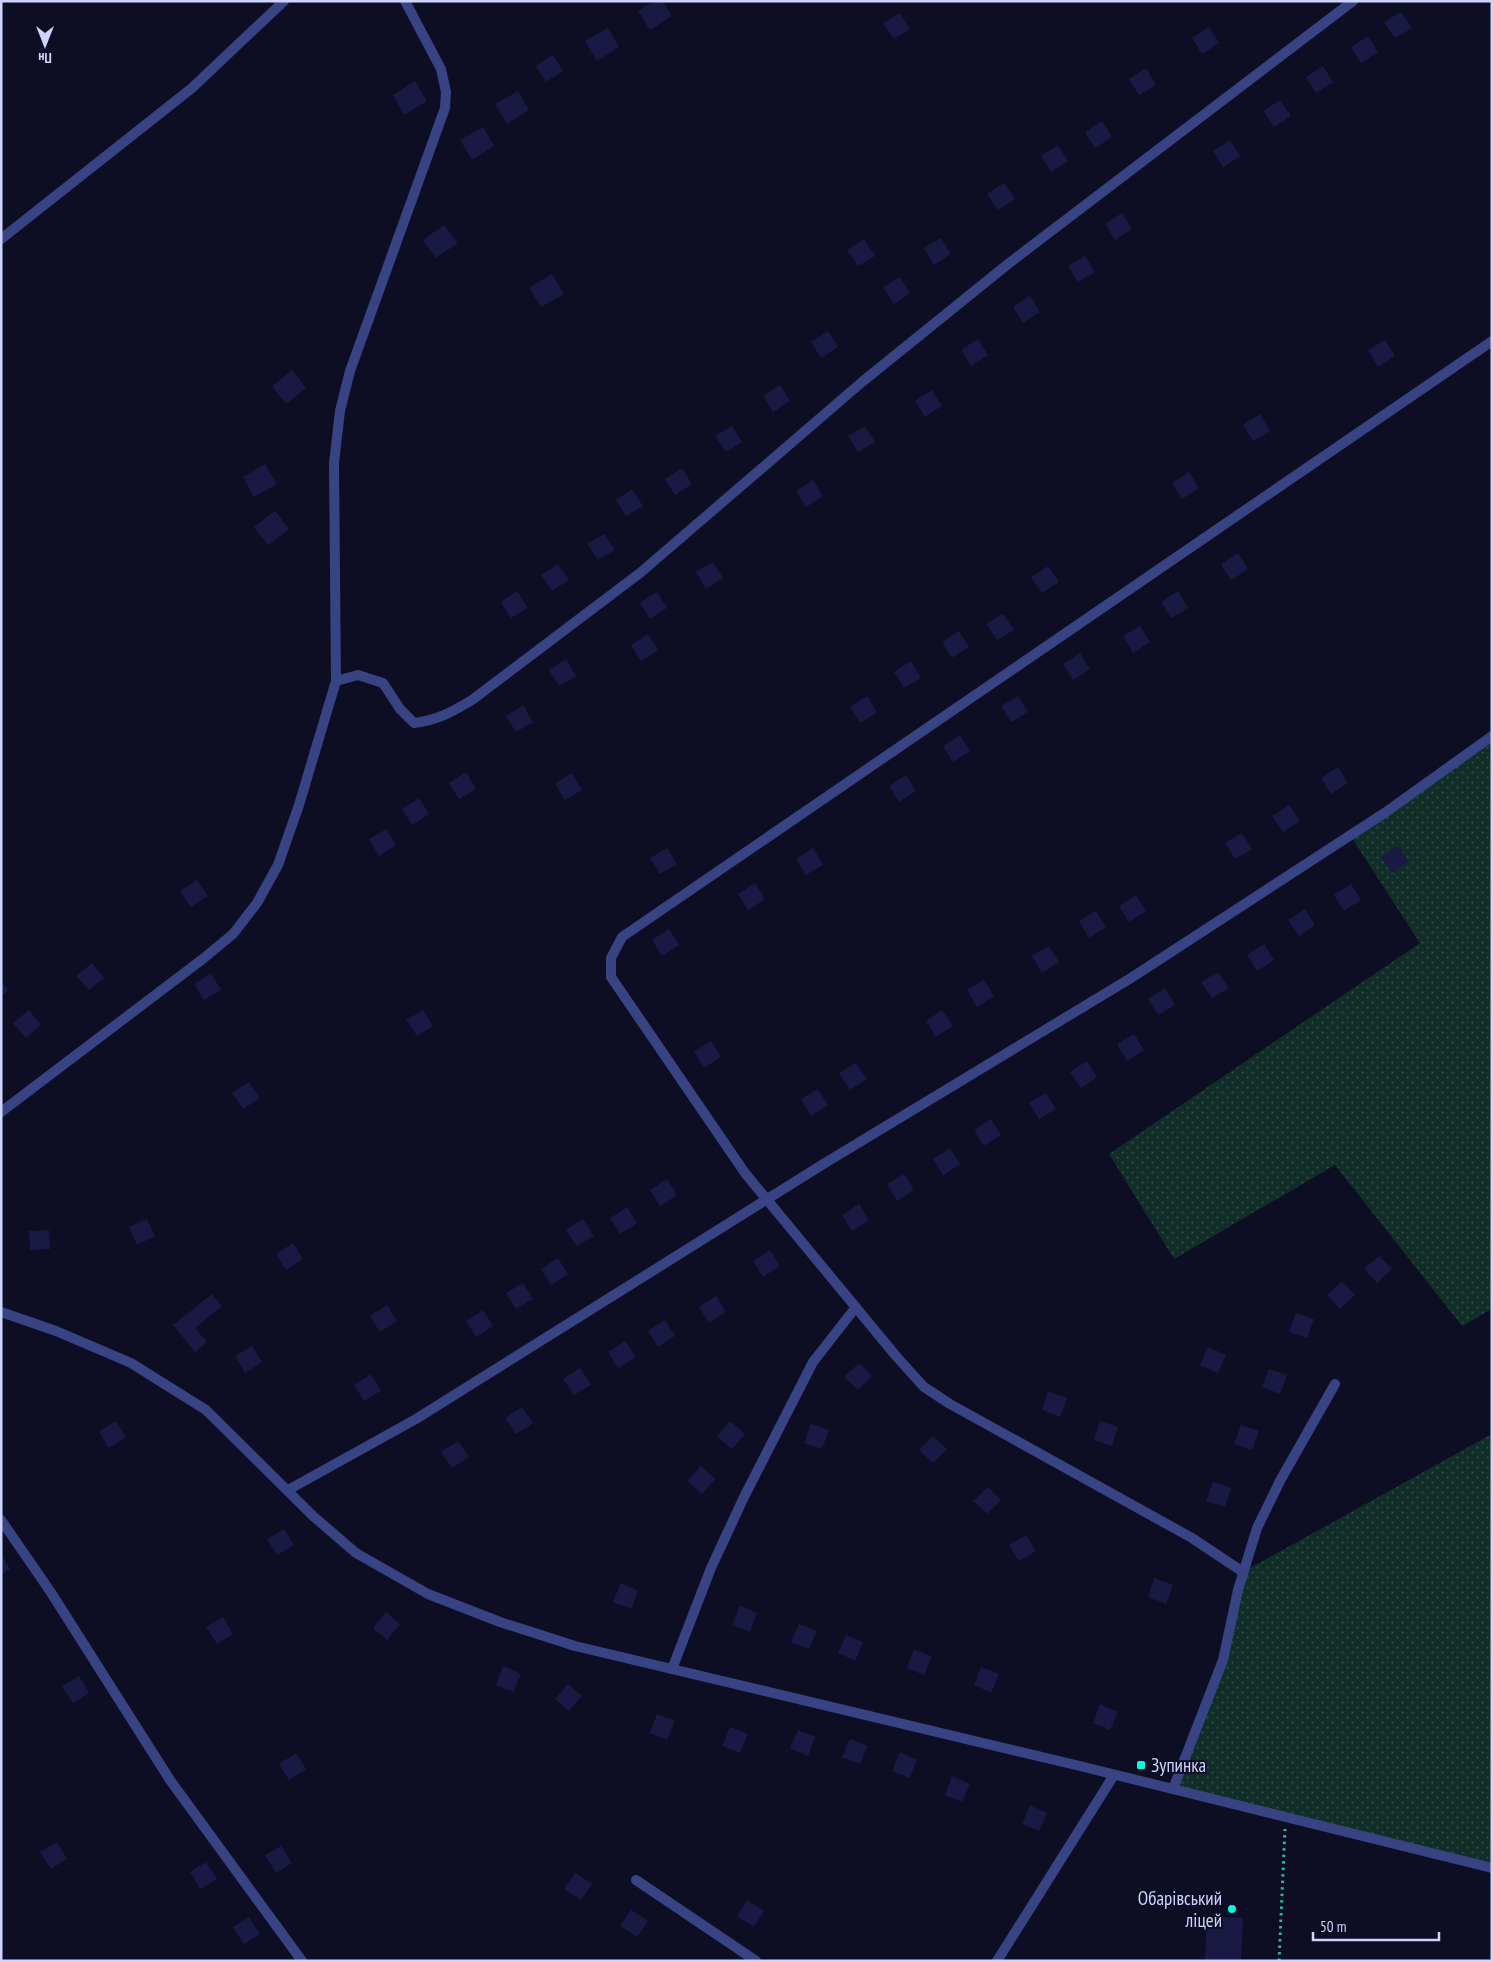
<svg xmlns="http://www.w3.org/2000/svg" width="1493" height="1962" viewBox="0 0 1493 1962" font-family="'PT Sans Narrow',sans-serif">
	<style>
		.garden { fill: url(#garden-dots) }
		.building { fill: #1a1944 }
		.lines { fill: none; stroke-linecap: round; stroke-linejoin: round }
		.path { stroke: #2db694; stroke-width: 3; stroke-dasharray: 2.5 4; stroke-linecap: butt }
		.minor { stroke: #384383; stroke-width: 10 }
		.tertiary { stroke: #384383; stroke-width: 10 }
		.poi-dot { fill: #00fae4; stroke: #0d0e23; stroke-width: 2 }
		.labels { text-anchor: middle; stroke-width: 4; stroke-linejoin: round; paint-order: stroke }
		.poi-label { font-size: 19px; fill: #cfd3ff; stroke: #0d0e23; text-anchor: start }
	</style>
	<defs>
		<pattern id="garden-dots" width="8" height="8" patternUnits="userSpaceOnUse" patternTransform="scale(1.25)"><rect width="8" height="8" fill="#102d27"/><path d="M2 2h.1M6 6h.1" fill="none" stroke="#324b47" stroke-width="1.8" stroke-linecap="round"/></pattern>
	</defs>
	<rect width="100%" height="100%" fill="#0d0e23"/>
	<path class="garden" d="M1492 736V1309L1462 1326 1335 1165 1174 1259 1109 1154 1420 943 1350 835Z
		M1492 1434V1868L1173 1789 1223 1660 1243 1572Z"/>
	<path class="building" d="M654 1H663L672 16 650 30 638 11Z
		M1401 12 1412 28 1395 38 1384 22Z
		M900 13 910 29 894 39 883 23Z
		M1209 27 1219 43 1202 54 1192 38Z
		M608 28 619 47 597 61 585 41Z
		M1368 36 1378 52 1361 63 1351 47Z
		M553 55 563 71 546 82 536 66Z
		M1323 66 1333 82 1316 93 1306 77Z
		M1146 68 1156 85 1139 95 1129 79Z
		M415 81 427 101 404 115 393 95Z
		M518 91 529 110 507 124 495 104Z
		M1280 100 1291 116 1274 127 1263 111Z
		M1102 121 1112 137 1095 148 1085 132Z
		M483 127 494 146 472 160 460 140Z
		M1230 140 1240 156 1223 167 1213 151Z
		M1058 145 1068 161 1051 172 1041 156Z
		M1004 183 1015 199 998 210 987 194Z
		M1122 213 1132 229 1115 240 1105 224Z
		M444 225 458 243 436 258 423 240Z
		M941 238 951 254 934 265 924 248Z
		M864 239 875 256 858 266 847 250Z
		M1085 256 1095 272 1078 282 1068 266Z
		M552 274 564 294 541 307 529 288Z
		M900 277 910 293 894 304 883 287Z
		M1030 296 1040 312 1023 323 1013 307Z
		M828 331 838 347 821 358 811 342Z
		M978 339 988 355 971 366 961 350Z
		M1385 340 1395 356 1378 367 1368 350Z
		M292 370 306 388 286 404 272 386Z
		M780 385 790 401 773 412 763 396Z
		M932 390 942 406 925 417 915 401Z
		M1260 414 1270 431 1253 441 1243 425Z
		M732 426 742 442 726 452 715 436Z
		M865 426 875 442 858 452 848 436Z
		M265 464 277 484 254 497 243 477Z
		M682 468 692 484 675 495 665 479Z
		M1189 472 1199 488 1182 499 1172 483Z
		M813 480 823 496 806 507 796 491Z
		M632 489 643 506 626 516 616 500Z
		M275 511 289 529 268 545 254 527Z
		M604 534 615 550 598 560 587 544Z
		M1238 553 1248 569 1231 580 1221 564Z
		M713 562 723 578 706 589 696 572Z
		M558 564 569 580 552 591 541 575Z
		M1048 566 1059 582 1042 593 1031 577Z
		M517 591 528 608 511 618 501 602Z
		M1178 591 1188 608 1171 618 1161 602Z
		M657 592 667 608 650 619 640 603Z
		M1003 614 1014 630 997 640 986 624Z
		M1140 626 1150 642 1133 653 1123 636Z
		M959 631 969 647 952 658 942 642Z
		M648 634 658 650 641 661 631 645Z
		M1080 653 1090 669 1073 680 1063 664Z
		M566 659 576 676 559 686 549 670Z
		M911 661 921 678 904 688 894 672Z
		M867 696 877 712 860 723 850 707Z
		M1018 696 1028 712 1011 722 1001 706Z
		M523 705 533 722 516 732 506 716Z
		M960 735 970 751 953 762 943 746Z
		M1338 767 1348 783 1331 794 1321 778Z
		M466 772 476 789 459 799 449 783Z
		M572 773 582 790 565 800 555 784Z
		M906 775 916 791 899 802 889 786Z
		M419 798 429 814 412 825 402 809Z
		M1289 805 1300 821 1283 832 1272 816Z
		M386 829 396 845 379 856 369 839Z
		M1242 833 1252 849 1235 859 1225 843Z
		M1398 846 1409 862 1392 873 1381 857Z
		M667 848 677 864 660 874 650 858Z
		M813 848 823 865 806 875 796 859Z
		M197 880 208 896 191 907 180 891Z
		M755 883 765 899 748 910 738 894Z
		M1351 884 1361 900 1344 911 1334 895Z
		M1136 895 1146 911 1129 922 1119 906Z
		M1305 909 1315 925 1299 936 1288 920Z
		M1096 911 1106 927 1089 938 1079 921Z
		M669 929 679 945 662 956 652 940Z
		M1264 944 1274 960 1257 971 1247 955Z
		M1049 946 1059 962 1042 973 1032 956Z
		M92 963 104 978 89 990 76 976Z
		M1218 972 1229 988 1212 998 1201 982Z
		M211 973 221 990 204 1000 194 984Z
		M984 980 994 996 977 1007 967 990Z
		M1 981 8 990 1 996Z
		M1165 988 1175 1005 1158 1015 1148 999Z
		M29 1010 41 1025 26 1038 13 1023Z
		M423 1010 433 1026 417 1036 406 1020Z
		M942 1010 953 1026 936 1037 926 1021Z
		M1134 1034 1144 1050 1127 1061 1117 1044Z
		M711 1041 721 1057 704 1068 694 1051Z
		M1087 1061 1097 1077 1081 1088 1070 1072Z
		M856 1063 867 1079 850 1090 839 1073Z
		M249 1082 260 1098 243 1109 232 1093Z
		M818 1089 828 1105 811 1116 801 1099Z
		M1046 1093 1056 1109 1039 1119 1029 1103Z
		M991 1119 1001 1135 984 1146 974 1130Z
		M950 1148 960 1164 943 1175 933 1159Z
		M904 1174 914 1190 897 1201 887 1184Z
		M667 1179 677 1195 660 1206 650 1190Z
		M859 1204 869 1220 852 1231 842 1215Z
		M627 1207 637 1223 620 1234 610 1218Z
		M147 1219 155 1236 137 1245 129 1227Z
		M583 1219 594 1236 577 1246 566 1230Z
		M49 1230 50 1249 30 1250 29 1231Z
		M293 1243 303 1259 286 1270 276 1254Z
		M770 1250 780 1266 763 1277 753 1261Z
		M1379 1256 1392 1269 1377 1283 1364 1269Z
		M558 1258 568 1274 551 1285 541 1269Z
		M1342 1281 1355 1295 1340 1309 1327 1295Z
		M523 1283 533 1299 516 1309 506 1293Z
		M212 1294 222 1306 195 1328 207 1342 195 1352 173 1325Z
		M716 1296 726 1312 709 1323 699 1307Z
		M387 1305 397 1321 380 1332 370 1316Z
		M483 1310 493 1326 476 1337 466 1321Z
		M1296 1313 1314 1319 1307 1338 1289 1332Z
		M665 1320 675 1336 658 1347 648 1331Z
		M625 1341 636 1357 618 1368 608 1352Z
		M252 1346 262 1362 245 1373 235 1356Z
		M1208 1347 1226 1355 1218 1373 1200 1365Z
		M859 1363 872 1376 858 1390 844 1377Z
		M580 1368 591 1385 574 1395 563 1379Z
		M1269 1369 1287 1375 1280 1394 1262 1387Z
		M371 1374 381 1391 364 1401 354 1385Z
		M1048 1391 1067 1398 1060 1417 1042 1410Z
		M522 1407 533 1423 516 1434 505 1418Z
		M116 1421 126 1437 109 1448 99 1432Z
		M730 1421 745 1434 732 1449 717 1437Z
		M1100 1421 1118 1427 1112 1446 1094 1440Z
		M811 1424 829 1430 822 1449 804 1443Z
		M1241 1425 1259 1431 1252 1450 1234 1444Z
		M933 1436 947 1449 933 1463 919 1450Z
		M458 1441 469 1457 452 1468 441 1452Z
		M701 1466 715 1479 702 1494 687 1481Z
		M1213 1482 1231 1488 1225 1507 1206 1501Z
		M988 1487 1001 1500 987 1514 973 1501Z
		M284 1529 294 1545 277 1555 267 1539Z
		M1026 1535 1036 1551 1019 1561 1009 1545Z
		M1 1554 10 1569 1 1575Z
		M1154 1578 1173 1585 1166 1604 1148 1597Z
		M621 1583 638 1591 631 1609 613 1602Z
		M740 1606 757 1613 750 1632 732 1625Z
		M386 1612 400 1624 387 1640 373 1628Z
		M223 1617 233 1634 217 1644 206 1627Z
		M799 1624 817 1631 809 1649 791 1642Z
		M846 1635 863 1642 855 1661 838 1653Z
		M914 1649 932 1657 924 1675 907 1668Z
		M503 1666 521 1674 513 1692 496 1685Z
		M981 1667 999 1674 991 1693 974 1685Z
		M79 1676 89 1693 73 1703 62 1686Z
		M568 1684 582 1696 569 1711 555 1699Z
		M1100 1704 1118 1712 1110 1730 1093 1723Z
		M657 1714 675 1721 667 1740 650 1733Z
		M730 1727 748 1734 740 1753 722 1746Z
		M798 1730 815 1737 808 1756 790 1748Z
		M850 1739 868 1746 860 1764 842 1757Z
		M900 1752 917 1760 910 1778 892 1771Z
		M296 1753 306 1769 289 1780 279 1764Z
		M952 1776 970 1784 962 1802 945 1795Z
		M1030 1805 1047 1813 1039 1831 1022 1824Z
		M57 1842 67 1859 51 1869 40 1852Z
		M281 1846 292 1863 276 1873 265 1855Z
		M206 1862 217 1879 200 1889 190 1872Z
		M575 1873 592 1884 581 1900 564 1889Z
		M747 1900 764 1911 754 1927 737 1916Z
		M631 1910 648 1921 637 1937 620 1926Z
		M1207 1916 1243 1918 1241 1961H1205Z
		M249 1917 260 1934 244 1944 233 1927Z"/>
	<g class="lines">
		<path class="path" d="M1279 1961 1285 1829"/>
		<path class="minor" d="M1 239 192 88 284 1
			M336 681 358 675 383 683 400 709 414 723C438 720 452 712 472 700L640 573 862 382 1008 264 1353 1
			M1 1112 204 958 233 934 257 903 278 865 299 805 336 681 334 463 340 411 350 371 445 108 446 92 441 69 405 1
			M288 1490 416 1419 825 1163 1131 978 1386 812 1492 736
			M1 1520 50 1591 170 1780 302 1961
			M1243 1572 1192 1538 950 1404 924 1387 896 1356 745 1173 611 977V958L622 937 1492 341
			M672 1669 711 1568 744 1497 813 1362 856 1307
			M1173 1789 1223 1660 1238 1590 1257 1528 1281 1479 1335 1384
			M636 1880 756 1961
			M997 1961 1114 1775"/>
		<path class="tertiary" d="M1 1312 56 1331 131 1363 206 1410 313 1516 356 1553 428 1594 500 1622 575 1646 1080 1766 1492 1868"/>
	</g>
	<g class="poi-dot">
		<rect x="1136" y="1760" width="10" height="10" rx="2.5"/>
		<circle cx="1232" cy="1909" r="5"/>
	</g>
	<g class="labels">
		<g class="poi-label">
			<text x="1151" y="1772">Зупинка</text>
			<text x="1222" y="1905" text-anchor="end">Обарівський<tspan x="1222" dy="22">ліцей</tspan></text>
		</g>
	</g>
	<rect width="1493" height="1962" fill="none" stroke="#cfd3ff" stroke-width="5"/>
	<g transform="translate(45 45) rotate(180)" stroke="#0d0e23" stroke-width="4" paint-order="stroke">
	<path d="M0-4L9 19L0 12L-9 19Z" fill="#cfd3ff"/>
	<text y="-8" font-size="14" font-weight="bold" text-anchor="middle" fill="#cfd3ff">Пн</text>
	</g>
	<path d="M1313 1932v8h126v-8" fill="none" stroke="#cfd3ff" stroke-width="2.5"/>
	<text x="1320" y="1932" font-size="15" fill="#cfd3ff" stroke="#0d0e23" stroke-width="4" paint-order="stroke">50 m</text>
</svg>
